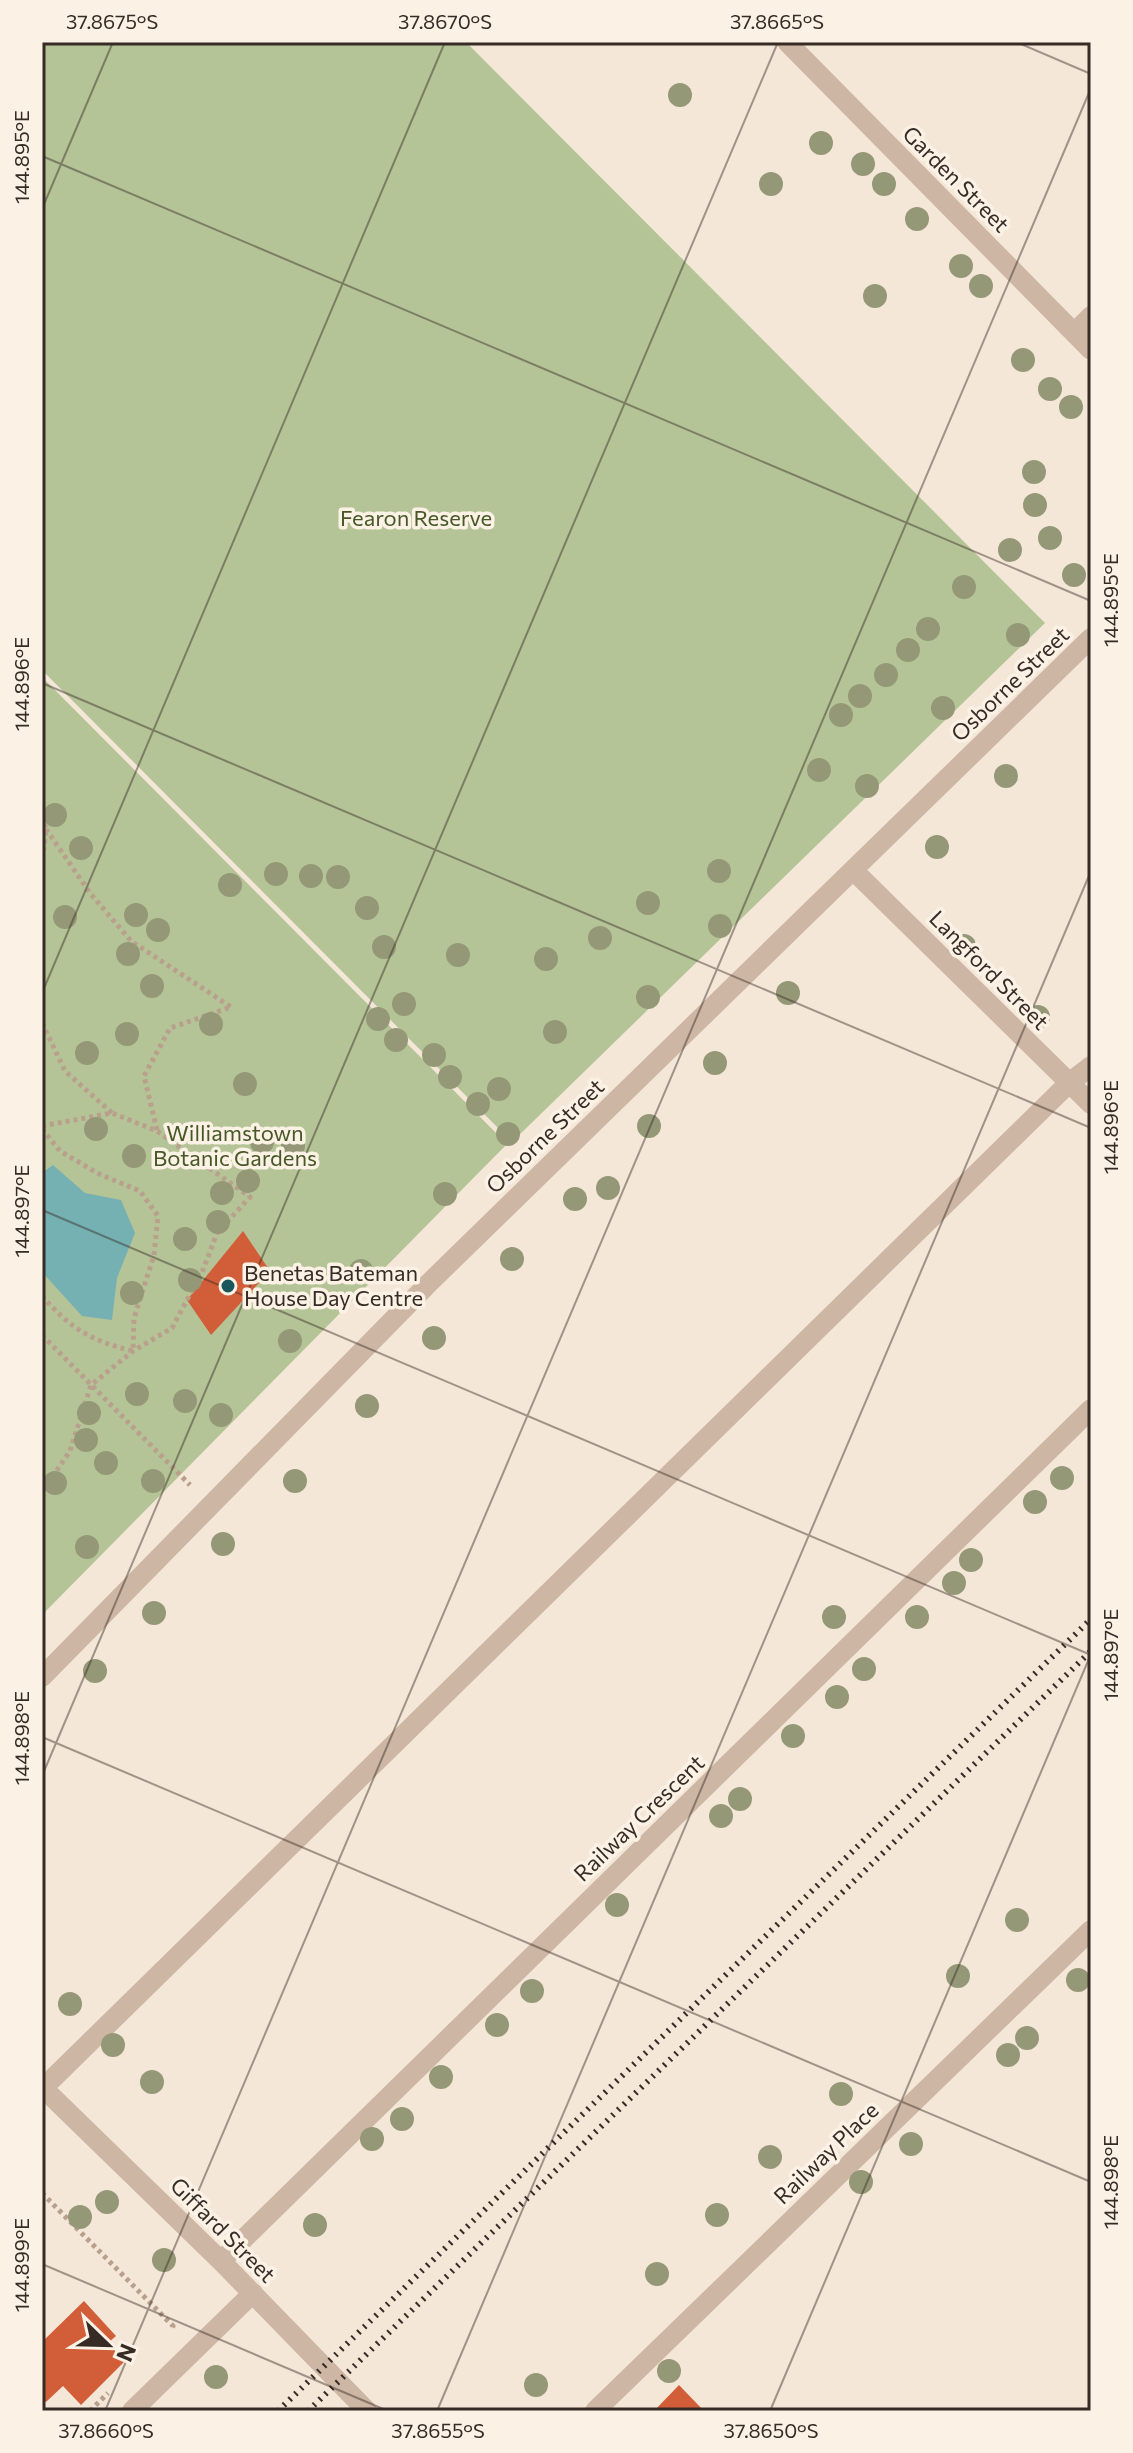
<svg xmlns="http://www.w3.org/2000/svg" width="1133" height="2453" viewBox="0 0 1133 2453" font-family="Commissioner,sans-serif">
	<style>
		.green { fill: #b5c497 }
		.water { fill: #75b1b3 }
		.building { fill: #d25d39 }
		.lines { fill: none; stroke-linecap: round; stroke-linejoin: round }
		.path { stroke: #b9a08d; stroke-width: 5; stroke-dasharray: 4 4; stroke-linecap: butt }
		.minor { stroke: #cdb6a3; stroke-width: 20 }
		.rail { stroke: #372b26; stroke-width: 6; stroke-dasharray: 2 6; stroke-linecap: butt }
		.tree { fill: #949877 }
		.ticks { fill: none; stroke: #372b26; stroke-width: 2; stroke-opacity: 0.45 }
		.poi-dot { fill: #18585d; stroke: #fbf1e5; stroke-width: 3 }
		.labels { text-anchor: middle; stroke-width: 7; stroke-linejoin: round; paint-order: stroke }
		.street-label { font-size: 22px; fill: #372b26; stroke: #fbf1e5 }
		.park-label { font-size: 22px; fill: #465827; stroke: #fbf1e5 }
		.poi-label { font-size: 22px; fill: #372b26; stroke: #fbf1e5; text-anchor: start }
		.neatline { fill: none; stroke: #372b26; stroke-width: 3 }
		.ticks-label { font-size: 20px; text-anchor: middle; fill: #372b26 }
	</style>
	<rect width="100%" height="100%" fill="#f4e7d8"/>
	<path class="green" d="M42 42H466L1045 623 512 1142 42 670Z
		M42 677 507 1144 42 1615Z"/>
	<path class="water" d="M53 1165 85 1193 121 1200 135 1233 117 1278 112 1320 82 1316 42 1272V1173Z"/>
	<path class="building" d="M243 1231 270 1271 211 1335 187 1300Z
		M84 2301 116 2336 108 2343 125 2361 81 2405 63 2386 46 2402 42 2398V2342Z
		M679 2385 704 2411H654Z"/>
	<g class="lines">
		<path class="path" d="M42 816 46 829 42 864
			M46 829 90 893 131 941 231 1007
			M42 1023 65 1071 112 1113
			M42 1126 112 1113 157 1131 250 1197 217 1233 203 1270 172 1328 133 1351 91 1385 70 1451 42 1492
			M42 1129 60 1151 99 1174 140 1191 158 1216 154 1255 134 1318 133 1351C91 1341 70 1328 42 1296
			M157 1130 144 1076 170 1028 231 1007
			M42 1335 190 1485
			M42 2193 173 2326 171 2329
			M90 2411 108 2393"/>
		<path class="minor" d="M787 42 1091 350
			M1074 333 1091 316
			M853 870 1091 1104
			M42 1677 430 1282 1091 638
			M42 2087 221 2261 367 2411
			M43 2088 1069 1083 1091 1066
			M221 2261 1091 1409
			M132 2411 253 2293
			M595 2411 1091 1930"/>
		<path class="rail" d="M278 2411 1091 1619
			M308 2411 1091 1651"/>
	</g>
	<g class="tree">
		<circle cx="680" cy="95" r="12"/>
		<circle cx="821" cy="143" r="12"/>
		<circle cx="863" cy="164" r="12"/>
		<circle cx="771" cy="184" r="12"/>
		<circle cx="884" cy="184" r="12"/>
		<circle cx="917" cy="219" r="12"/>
		<circle cx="961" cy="266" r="12"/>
		<circle cx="981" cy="286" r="12"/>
		<circle cx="875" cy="296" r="12"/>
		<circle cx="1023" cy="360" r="12"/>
		<circle cx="1050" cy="389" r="12"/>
		<circle cx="1071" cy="407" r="12"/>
		<circle cx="1034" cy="472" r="12"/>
		<circle cx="1035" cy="505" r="12"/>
		<circle cx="1050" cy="538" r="12"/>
		<circle cx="1010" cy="550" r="12"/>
		<circle cx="1074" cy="575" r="12"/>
		<circle cx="964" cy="587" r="12"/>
		<circle cx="928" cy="629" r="12"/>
		<circle cx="1018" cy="635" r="12"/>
		<circle cx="908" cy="650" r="12"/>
		<circle cx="886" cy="675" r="12"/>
		<circle cx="860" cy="696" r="12"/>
		<circle cx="943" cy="708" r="12"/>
		<circle cx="841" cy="715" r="12"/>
		<circle cx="819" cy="770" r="12"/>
		<circle cx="1006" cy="776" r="12"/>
		<circle cx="867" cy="786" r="12"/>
		<circle cx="55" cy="815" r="12"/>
		<circle cx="937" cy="847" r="12"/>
		<circle cx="81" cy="848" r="12"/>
		<circle cx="719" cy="871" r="12"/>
		<circle cx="276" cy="874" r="12"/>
		<circle cx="311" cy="876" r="12"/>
		<circle cx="338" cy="877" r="12"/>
		<circle cx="230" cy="885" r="12"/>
		<circle cx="648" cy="903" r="12"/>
		<circle cx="367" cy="908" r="12"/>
		<circle cx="136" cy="915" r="12"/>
		<circle cx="65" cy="917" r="12"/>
		<circle cx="720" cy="926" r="12"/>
		<circle cx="158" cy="930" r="12"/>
		<circle cx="600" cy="938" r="12"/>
		<circle cx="964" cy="946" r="12"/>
		<circle cx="384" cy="947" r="12"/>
		<circle cx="128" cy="954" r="12"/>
		<circle cx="458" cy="955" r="12"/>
		<circle cx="546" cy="959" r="12"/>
		<circle cx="152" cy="986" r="12"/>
		<circle cx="788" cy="993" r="12"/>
		<circle cx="648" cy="997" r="12"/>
		<circle cx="404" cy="1004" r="12"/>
		<circle cx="1038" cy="1017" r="12"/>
		<circle cx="378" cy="1019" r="12"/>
		<circle cx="211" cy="1024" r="12"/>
		<circle cx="555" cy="1032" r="12"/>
		<circle cx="127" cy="1034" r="12"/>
		<circle cx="396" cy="1040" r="12"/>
		<circle cx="87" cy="1053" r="12"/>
		<circle cx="434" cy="1055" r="12"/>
		<circle cx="715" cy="1063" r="12"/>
		<circle cx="450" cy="1077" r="12"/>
		<circle cx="245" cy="1084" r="12"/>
		<circle cx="499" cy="1089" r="12"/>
		<circle cx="478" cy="1104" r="12"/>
		<circle cx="649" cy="1126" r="12"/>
		<circle cx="96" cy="1129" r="12"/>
		<circle cx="508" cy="1134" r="12"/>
		<circle cx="262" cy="1142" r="12"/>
		<circle cx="293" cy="1146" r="12"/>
		<circle cx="134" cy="1156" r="12"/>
		<circle cx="248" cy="1181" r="12"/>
		<circle cx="608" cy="1188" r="12"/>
		<circle cx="222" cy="1193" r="12"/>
		<circle cx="445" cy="1194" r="12"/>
		<circle cx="575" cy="1199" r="12"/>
		<circle cx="218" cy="1222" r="12"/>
		<circle cx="185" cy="1239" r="12"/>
		<circle cx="512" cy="1259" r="12"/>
		<circle cx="361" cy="1271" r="12"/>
		<circle cx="190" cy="1280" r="12"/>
		<circle cx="132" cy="1293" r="12"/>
		<circle cx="434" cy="1338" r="12"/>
		<circle cx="290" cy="1341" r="12"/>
		<circle cx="137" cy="1394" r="12"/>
		<circle cx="185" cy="1401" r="12"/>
		<circle cx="367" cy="1406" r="12"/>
		<circle cx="89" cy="1413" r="12"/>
		<circle cx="221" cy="1415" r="12"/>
		<circle cx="86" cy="1440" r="12"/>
		<circle cx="106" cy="1463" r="12"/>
		<circle cx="1062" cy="1478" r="12"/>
		<circle cx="153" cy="1481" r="12"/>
		<circle cx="295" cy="1481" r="12"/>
		<circle cx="55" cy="1483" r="12"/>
		<circle cx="1035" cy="1502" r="12"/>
		<circle cx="223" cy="1544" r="12"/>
		<circle cx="87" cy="1547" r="12"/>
		<circle cx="971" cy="1560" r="12"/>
		<circle cx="954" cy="1583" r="12"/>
		<circle cx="154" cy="1613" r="12"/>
		<circle cx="834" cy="1617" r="12"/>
		<circle cx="917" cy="1617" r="12"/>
		<circle cx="864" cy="1669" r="12"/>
		<circle cx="95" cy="1671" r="12"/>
		<circle cx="837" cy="1697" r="12"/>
		<circle cx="793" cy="1736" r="12"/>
		<circle cx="740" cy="1799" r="12"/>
		<circle cx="721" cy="1816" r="12"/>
		<circle cx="617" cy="1905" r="12"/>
		<circle cx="1017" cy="1920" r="12"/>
		<circle cx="958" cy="1976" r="12"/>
		<circle cx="1078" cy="1980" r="12"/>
		<circle cx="532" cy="1991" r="12"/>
		<circle cx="70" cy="2004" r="12"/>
		<circle cx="497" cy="2025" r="12"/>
		<circle cx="1027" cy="2038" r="12"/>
		<circle cx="113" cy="2045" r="12"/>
		<circle cx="1008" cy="2055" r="12"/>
		<circle cx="441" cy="2077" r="12"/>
		<circle cx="152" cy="2082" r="12"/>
		<circle cx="841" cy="2094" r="12"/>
		<circle cx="402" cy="2119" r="12"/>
		<circle cx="372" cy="2139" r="12"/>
		<circle cx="911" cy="2144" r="12"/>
		<circle cx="770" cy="2157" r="12"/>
		<circle cx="861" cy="2182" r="12"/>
		<circle cx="107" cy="2202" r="12"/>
		<circle cx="717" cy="2215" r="12"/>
		<circle cx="80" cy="2217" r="12"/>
		<circle cx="315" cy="2225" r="12"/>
		<circle cx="164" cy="2260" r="12"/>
		<circle cx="657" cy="2274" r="12"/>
		<circle cx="669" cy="2371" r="12"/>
		<circle cx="216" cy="2377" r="12"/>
		<circle cx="536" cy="2385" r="12"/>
	</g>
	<path class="ticks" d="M1016 42 1091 74M42 156 1091 601M42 209 113 42M42 683 1091 1128M42 993 445 42M42 1210 1091 1655M42 1737 1091 2182M42 1776 778 42M42 2264 388 2411M105 2411 1091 88M437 2411 1091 871M770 2411 1091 1654"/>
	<circle class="poi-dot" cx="228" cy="1286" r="8"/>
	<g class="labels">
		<g class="street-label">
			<text transform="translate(956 179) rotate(45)" y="8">Garden Street</text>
			<text transform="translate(1010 684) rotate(-44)" y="8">Osborne Street</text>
			<text transform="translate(989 970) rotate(45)" y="8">Langford Street</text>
			<text transform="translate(545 1136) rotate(-44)" y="8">Osborne Street</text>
			<text transform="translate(639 1818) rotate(-44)" y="8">Railway Crescent</text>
			<text transform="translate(826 2153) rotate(-44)" y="8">Railway Place</text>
			<text transform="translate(223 2230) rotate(45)" y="8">Giffard Street</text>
		</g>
		<g class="park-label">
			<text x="416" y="526">Fearon Reserve</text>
			<text x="235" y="1141">Williamstown<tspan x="235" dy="25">Botanic Gardens</tspan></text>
		</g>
		<g class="poi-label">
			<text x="244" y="1281">Benetas Bateman<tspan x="244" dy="25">House Day Centre</tspan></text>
		</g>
	</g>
	<rect width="1133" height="2453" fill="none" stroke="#fbf1e5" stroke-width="88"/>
	<g transform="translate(108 2345) rotate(113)" stroke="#fbf1e5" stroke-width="6" paint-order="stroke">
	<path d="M0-6L14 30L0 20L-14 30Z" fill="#372b26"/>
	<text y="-12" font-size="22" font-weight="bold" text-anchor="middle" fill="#372b26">N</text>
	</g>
	<rect x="44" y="44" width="1045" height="2365" class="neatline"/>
	<g class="ticks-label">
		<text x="112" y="29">37.8675°S</text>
		<text x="445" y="29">37.8670°S</text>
		<text x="777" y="29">37.8665°S</text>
		<text transform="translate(22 157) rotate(-90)" y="7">144.895°E</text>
		<text transform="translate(1111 600) rotate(-90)" y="7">144.895°E</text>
		<text transform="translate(22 684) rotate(-90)" y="7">144.896°E</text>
		<text transform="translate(1111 1127) rotate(-90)" y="7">144.896°E</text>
		<text transform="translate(22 1211) rotate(-90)" y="7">144.897°E</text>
		<text transform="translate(1111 1655) rotate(-90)" y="7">144.897°E</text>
		<text transform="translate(22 1738) rotate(-90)" y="7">144.898°E</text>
		<text transform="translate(1111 2182) rotate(-90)" y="7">144.898°E</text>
		<text transform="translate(22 2265) rotate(-90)" y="7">144.899°E</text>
		<text x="106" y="2438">37.8660°S</text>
		<text x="438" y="2438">37.8655°S</text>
		<text x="771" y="2438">37.8650°S</text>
	</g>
</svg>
